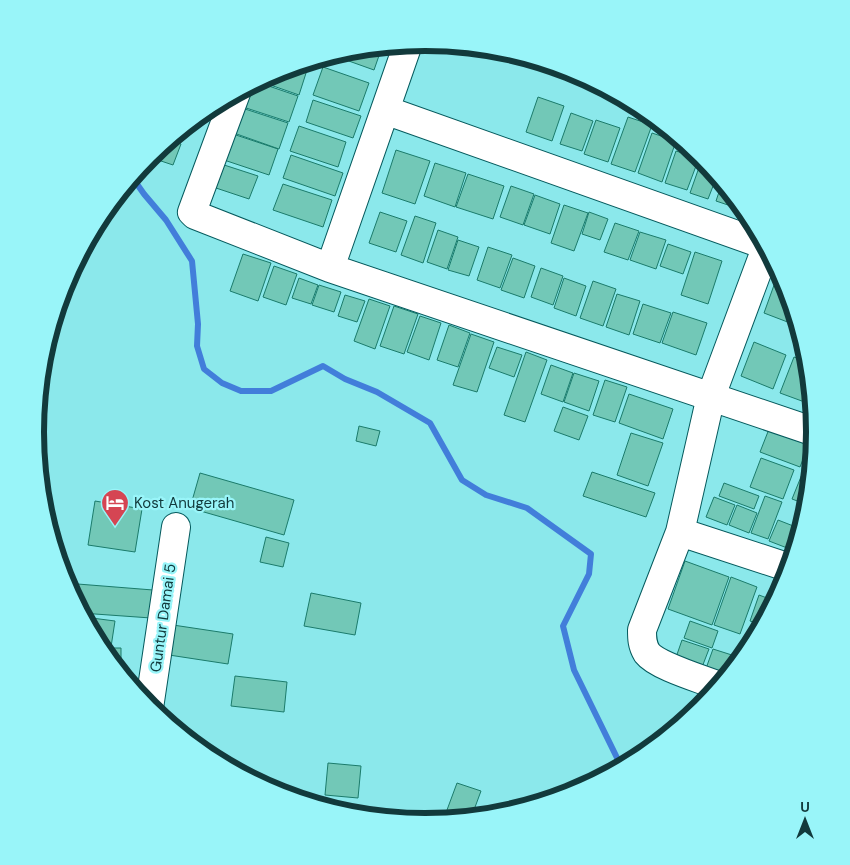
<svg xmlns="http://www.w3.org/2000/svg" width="850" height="865" viewBox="0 0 850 865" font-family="'DM Sans',sans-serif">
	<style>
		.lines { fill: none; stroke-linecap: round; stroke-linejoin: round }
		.stream { stroke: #427eda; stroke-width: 6 }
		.building { fill: #72c8b7; stroke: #1b7b6b }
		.minor-casing { stroke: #055a5d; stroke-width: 30 }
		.minor { stroke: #fff; stroke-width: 28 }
		.labels { text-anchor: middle; stroke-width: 4.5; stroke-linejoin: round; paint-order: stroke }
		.poi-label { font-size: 15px; fill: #123a3c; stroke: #99f5f9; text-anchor: start }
		.street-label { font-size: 15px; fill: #123a3c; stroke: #99f5f9 }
		.rim { fill: none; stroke: #123a3c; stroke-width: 6 }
	</style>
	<rect width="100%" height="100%" fill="#8be8eb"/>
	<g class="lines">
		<path class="stream" d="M132 177 144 194 166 220 192 261 198 324 197 346 204 369 222 383 241 391H271L323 366 345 379 377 392 430 423 462 480 486 495 527 508 591 554 589 574 563 626 574 670 622 768"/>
	</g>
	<path class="building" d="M382 47 374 70 332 55 349 50Z
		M550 65 575 72 572 81 547 73Z
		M296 66 307 70 299 95 259 81 276 72Z
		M323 67 369 83 359 111 313 95Z
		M586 78 605 89 604 93 583 86Z
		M257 82 298 96 289 122 240 106 247 88Z
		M607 90 628 101 606 94Z
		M538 97 564 106 552 141 526 132Z
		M313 100 361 116 353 138 306 122Z
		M239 107 288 123 279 149 231 132Z
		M571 113 593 121 582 151 560 144Z
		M628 117 652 125 635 172 611 164Z
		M596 120 620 128 608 162 584 154Z
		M299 126 346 142 338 167 290 151Z
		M186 127 180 142 171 139Z
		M230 133 278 149 269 175 221 159Z
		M652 133 676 141 662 182 638 173Z
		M169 140 181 144 173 165 149 157Z
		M396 150 430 161 415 204 382 193Z
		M676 151 699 158 687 190 665 183Z
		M291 155 343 173 335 196 283 178Z
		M702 159 717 176 708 199 690 193Z
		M218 163 258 176 249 199 210 186Z
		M435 163 466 173 455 207 424 196Z
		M468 174 504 186 493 219 456 207Z
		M722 183 746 211 716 201Z
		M283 184 332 200 323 227 273 210Z
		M511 186 534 194 523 225 500 217Z
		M535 195 560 204 550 234 524 225Z
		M564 205 588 213 574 251 551 243Z
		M380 212 407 221 396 252 369 243Z
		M589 212 608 219 600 240 582 234Z
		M415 216 436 223 423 263 401 255Z
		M615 223 639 231 628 260 604 252Z
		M438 230 458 237 447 269 427 262Z
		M640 232 666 240 656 269 630 260Z
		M458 240 479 247 469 276 448 270Z
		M668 244 691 252 683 274 660 266Z
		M488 247 512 255 500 288 477 280Z
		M695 252 722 261 708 304 681 295Z
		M243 254 271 263 258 301 230 291Z
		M513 258 535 266 524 298 501 290Z
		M274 266 297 274 286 305 263 297Z
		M541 268 563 276 553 305 531 297Z
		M778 274 781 275 785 284 798 326 764 313Z
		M299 278 318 285 311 304 292 298Z
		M564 278 586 286 576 316 554 308Z
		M593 281 616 289 603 326 580 318Z
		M319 285 341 292 334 312 312 305Z
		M617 294 640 301 629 335 606 327Z
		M345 295 365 301 357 322 338 316Z
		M369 299 390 306 375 349 354 341Z
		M643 304 671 313 660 343 633 334Z
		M394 306 418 314 404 354 380 346Z
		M673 312 707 323 696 355 662 343Z
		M420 316 441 323 429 360 407 352Z
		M449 325 470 333 458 367 437 360Z
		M471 334 494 342 477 392 453 385Z
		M754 342 786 355 773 389 741 376Z
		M497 347 522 355 514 377 489 368Z
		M526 352 547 360 525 422 504 415Z
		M794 357 808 362 812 399 810 404 780 393Z
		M551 365 573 373 563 402 541 394Z
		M574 373 599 381 589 411 564 402Z
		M605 380 627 387 615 422 593 415Z
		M629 394 673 409 663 439 619 423Z
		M563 407 588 416 579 440 554 431Z
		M771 424 811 439 800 467 760 452Z
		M359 426 380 431 376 446 356 441Z
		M631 433 663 443 648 486 617 475Z
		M811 452 813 453 808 505 792 499Z
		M761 458 794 470 783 499 750 487Z
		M592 472 655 493 646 517 583 496Z
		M200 473 294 500 284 535 190 508Z
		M724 483 759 496 754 509 719 496Z
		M765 496 782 502 768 539 751 533Z
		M714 497 735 505 727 525 706 517Z
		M95 501 142 509 135 552 88 545Z
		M737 505 757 513 749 533 729 525Z
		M802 508 807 510 802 525 796 523Z
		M778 520 801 529 795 551 769 541Z
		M266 537 289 543 283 567 260 562Z
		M685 561 729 577 712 625 668 609Z
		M731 577 757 587 740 634 714 625Z
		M65 583 153 590 151 618 81 613Z
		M311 593 361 603 355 635 304 626Z
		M759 595 775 601 762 625 750 621Z
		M84 617 115 621 111 647 99 646Z
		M690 621 718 631 712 648 684 638Z
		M173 625 233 634 228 664 169 655Z
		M682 640 709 649 699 675 673 666Z
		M740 647 749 650 731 672Z
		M100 648H121V673L101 649Z
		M713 649 735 656 728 675 724 681 704 674Z
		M235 676 287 682 284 712 231 706Z
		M328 763 361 766 358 798 325 795Z
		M457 783 481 791 471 818 449 820 444 818Z"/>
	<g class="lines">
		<defs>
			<path id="minor" d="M236 93 192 212 195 215 330 268 815 432
				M385 110 765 245
				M330 268 408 44
				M680 532 790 568
				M719 686C702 679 657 666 647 653 642 645 642 638 642 630L680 532 711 396 766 248
				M149 708 176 527"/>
		</defs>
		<use href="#minor" class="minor-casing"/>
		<use href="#minor" class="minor"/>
	</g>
	<defs>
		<symbol id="hotel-pin" viewBox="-11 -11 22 30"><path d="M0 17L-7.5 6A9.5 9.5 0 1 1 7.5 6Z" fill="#d54553" stroke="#99f5f9"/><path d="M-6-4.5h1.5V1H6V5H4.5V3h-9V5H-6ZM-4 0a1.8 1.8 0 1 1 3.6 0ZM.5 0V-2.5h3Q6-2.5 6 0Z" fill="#fff"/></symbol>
	</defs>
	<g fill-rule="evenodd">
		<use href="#hotel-pin" x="99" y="487" width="32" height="43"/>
	</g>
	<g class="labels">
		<g class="poi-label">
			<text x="134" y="508">Kost Anugerah</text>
		</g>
		<g class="street-label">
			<text transform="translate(163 618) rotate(-82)" y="5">Guntur Damai 5</text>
		</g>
	</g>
	<path d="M0 0H850V865H0ZM44 432a381 381 0 1 1 762 0a381 381 0 1 1-762 0Z" fill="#99f5f9" fill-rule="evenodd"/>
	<path class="rim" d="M44 432a381 381 0 1 1 762 0a381 381 0 1 1-762 0Z"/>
	<g transform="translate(805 820)" stroke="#99f5f9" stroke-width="4" paint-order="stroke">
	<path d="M0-4L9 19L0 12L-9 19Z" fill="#123a3c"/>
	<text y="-8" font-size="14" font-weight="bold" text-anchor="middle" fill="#123a3c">U</text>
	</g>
</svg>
